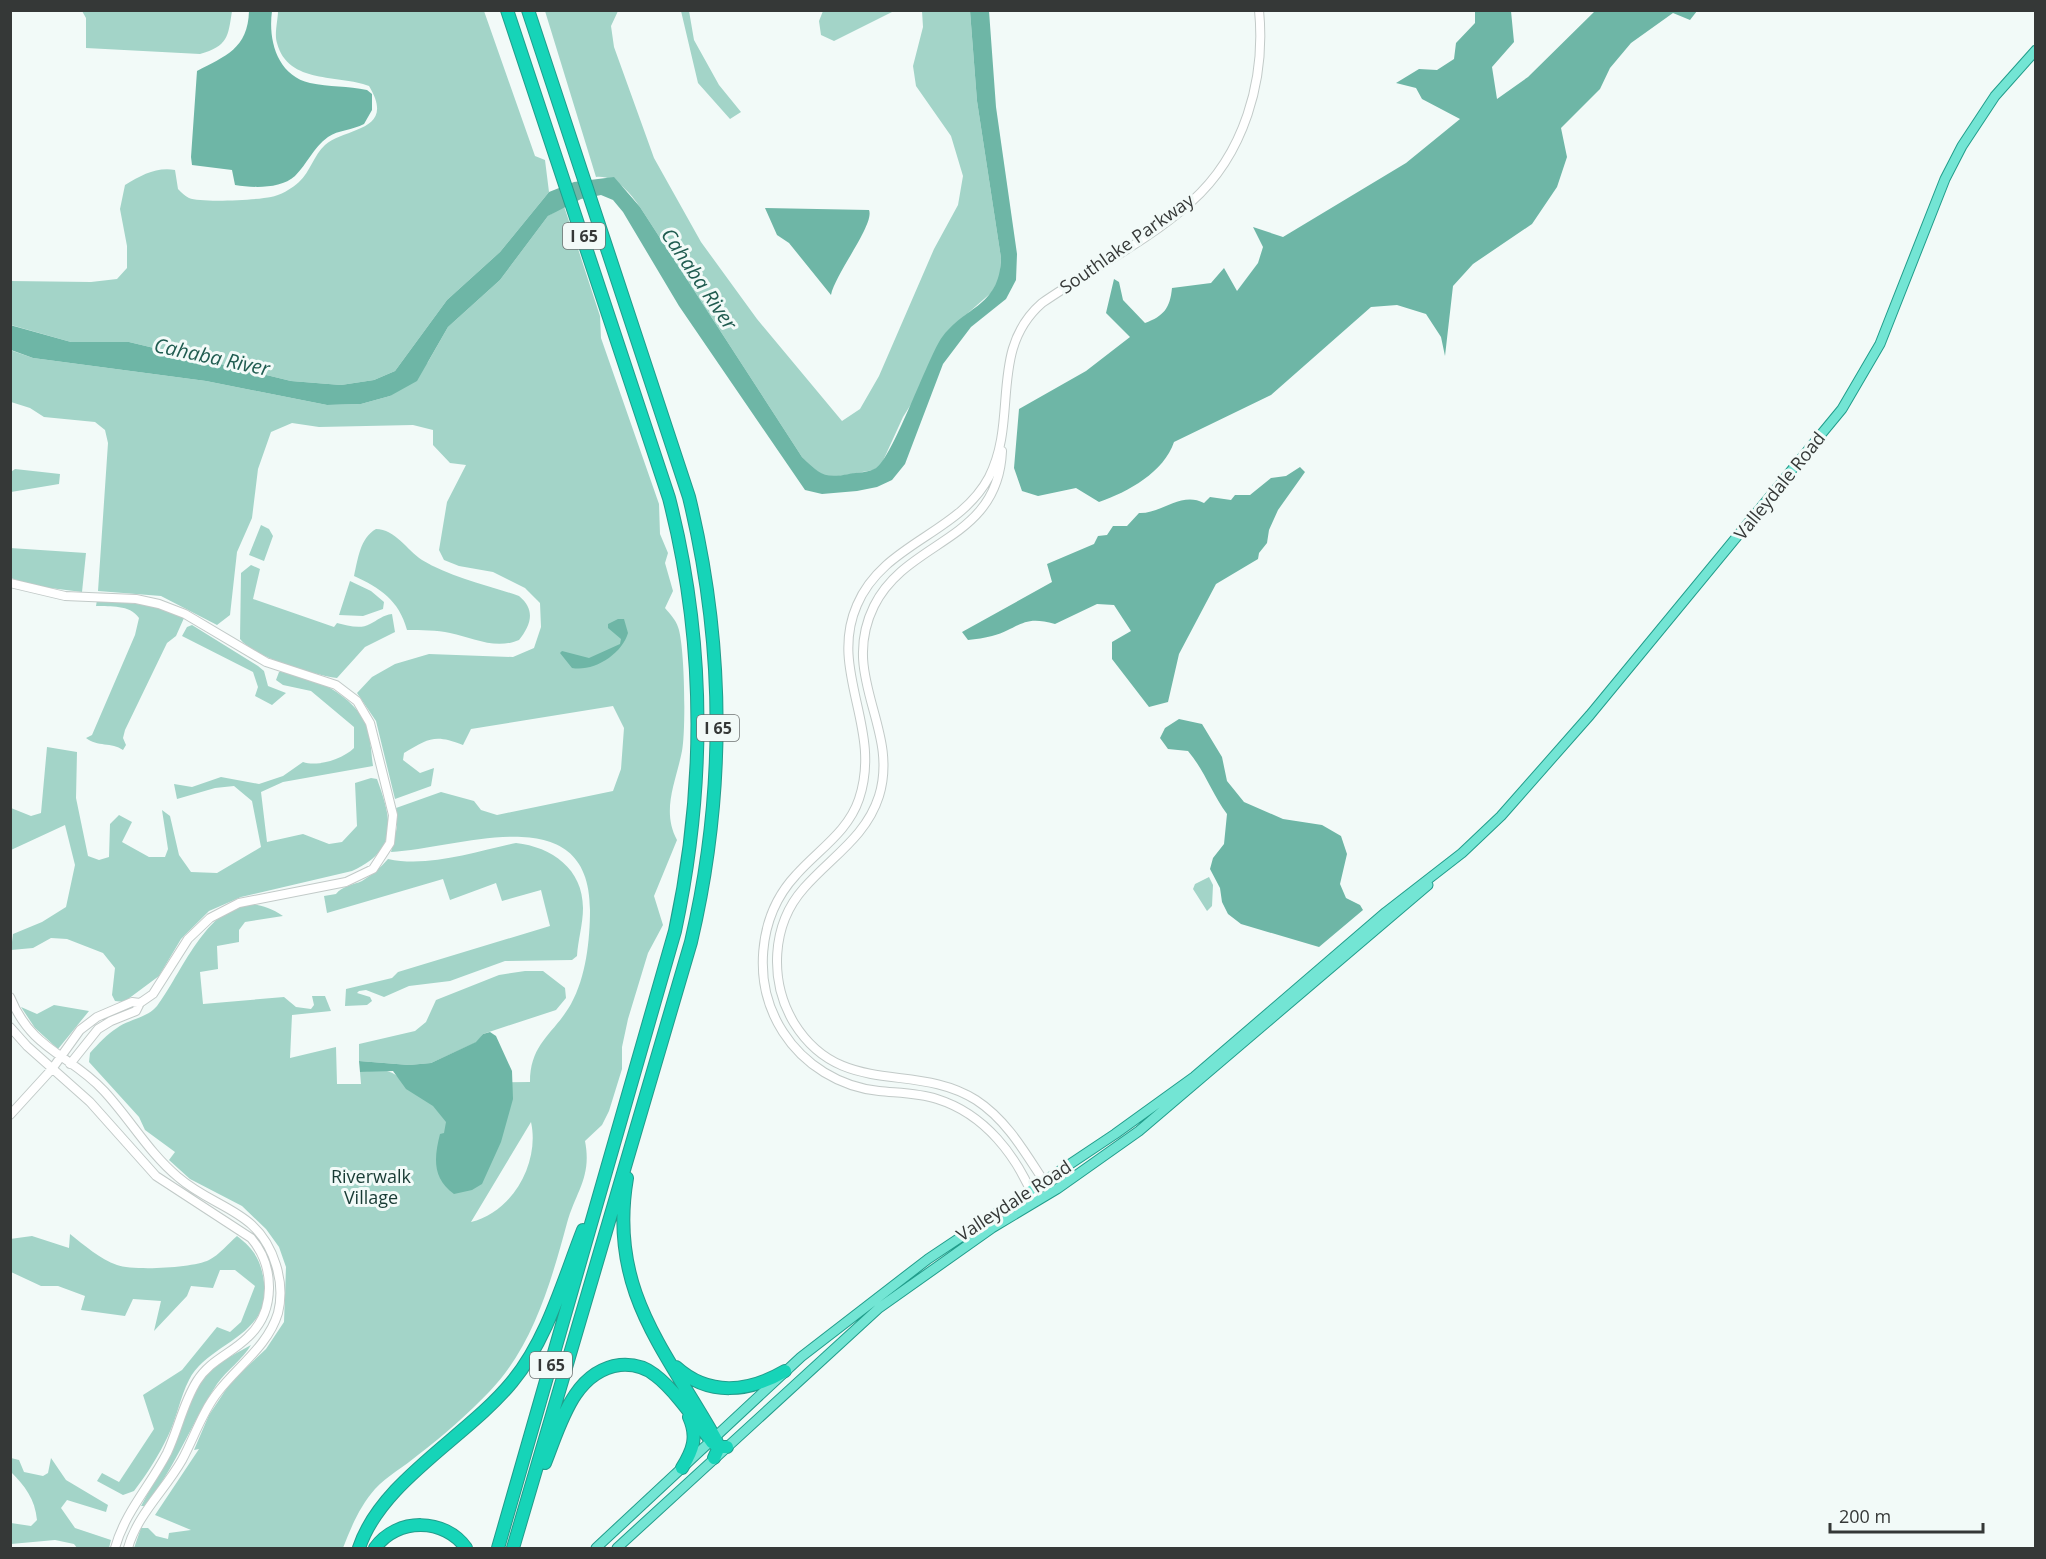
<svg xmlns="http://www.w3.org/2000/svg" width="2046" height="1559" viewBox="0 0 2046 1559" font-family="'Open Sans',sans-serif">
	<style>
		.green { fill: #a3d4c8; fill-rule: evenodd }
		.water { fill: #6eb6a6 }
		.lines { fill: none; stroke-linecap: round; stroke-linejoin: round }
		.minor-casing { stroke: #c2cac8; stroke-width: 10 }
		.major-casing { stroke: #219d8b; stroke-width: 11 }
		.highway-casing { stroke: #219d8b; stroke-width: 14 }
		.minor { stroke: #fff; stroke-width: 8 }
		.major { stroke: #73e5d4; stroke-width: 9 }
		.highway { stroke: #16d4b8; stroke-width: 12 }
		.labels { text-anchor: middle; stroke-width: 6; stroke-linejoin: round; paint-order: stroke }
		.shield { fill: #f2faf8; stroke: #6e7271; stroke-width: 1.5 }
		.shield-label { font-size: 16px; font-weight: bold; fill: #353837 }
		.street-label { font-size: 18px; fill: #353837; stroke: #f2faf8 }
		.park-label { font-size: 18px; fill: #183b34; stroke: #f2faf8 }
		.water-label { font-size: 20px; font-style: italic; fill: #205c50; stroke: #f2faf8 }
	</style>
	<rect width="100%" height="100%" fill="#f2faf8"/>
	<path class="green" d="M82 11H232C228 37 228 46 200 54L86 48V18Z
		M278 11H484L535 156 545 160 549 192 500 252 447 300 395 371 374 380 341 385 291 381 129 342H71L11 325 10 281 91 282 117 279 127 268V246L120 209 125 185C142 175 156 167 175 170L178 189C181 192 185 196 189 198 201 203 257 200 271 197 279 196 293 188 299 182 310 172 314 155 325 145 345 127 397 132 369 86 339 74 288 85 277 43 274 34 278 20 278 11Z
		M545 11H618L611 26 614 47 654 158 701 242 757 319 842 421 860 409 879 376 934 249 958 205 963 176 951 136 916 86 913 66 923 27 922 11H970L977 101 1001 258 1000 277 992 292 968 313 903 417 882 463 874 470 833 477 821 475 802 457 640 207C630 193 616 175 596 177Z
		M681 11H689L694 40 719 85 741 112 730 119 698 83Z
		M823 11V10L894 11 834 41 821 35 819 21Z
		M564 206 600 316 601 338 659 504 660 534 668 553 665 563 673 591 665 608C669 613 676 620 678 627 685 645 686 731 682 751 676 782 661 810 677 840L654 896 663 925 648 953 628 1019 622 1047V1069L609 1111 602 1125 585 1141C592 1177 576 1191 567 1223 551 1282 533 1346 490 1391 468 1414 443 1436 418 1455 405 1466 387 1476 375 1489 360 1506 351 1527 343 1548H134L141 1528H148L156 1536 168 1539 169 1533 191 1530 155 1515 199 1449 194 1450 209 1415 231 1382 266 1349 284 1322 286 1267 279 1247 266 1229 242 1206 190 1179 169 1160 175 1152 145 1130 139 1117 89 1062 90 1053C98 1044 107 1034 117 1028 129 1019 147 1018 157 1006 186 968 218 872 283 916L245 922 239 930V942L217 946 218 969 200 972 203 1004 284 997 296 1007 311 1009 314 1005 312 996H325L331 1011 292 1015 290 1058 336 1047 337 1084H361L360 1072C379 1070 392 1066 404 1084L530 1082C530 1043 554 1034 571 1004 586 977 590 940 590 910 590 796 462 848 391 852L397 827 396 808 441 792 474 801 481 810 497 815 613 791 621 769 624 728 613 706 471 729 463 745C435 734 429 738 404 753L403 760 420 773 434 768 431 786 395 799 376 721 357 693 372 677 395 664 429 654 513 657 534 648 541 627 540 603 525 588 493 572 459 566 444 560 439 550 447 502 466 465 450 463 433 445V430L413 425 319 427 292 423 271 432 258 469 252 518 237 552 230 615 217 625 161 596 98 591 108 443 105 430 95 422 44 417 30 408 11 402 10 350 33 358 206 381 327 405 361 404 390 396 428 362 448 327 500 280 548 216ZM531 1122C540 1162 513 1212 471 1222Z
		M15 469 60 474 59 484 11 492V472Z
		M261 525 269 529 273 536 264 561 249 555Z
		M376 529C395 529 407 550 422 560 450 577 487 585 519 596 536 610 531 625 519 640 495 650 474 638 450 633 437 630 421 630 407 630 399 600 380 588 354 576 358 559 360 538 376 529Z
		M10 548 86 553 82 592 34 586 11 578Z
		M251 565 260 569 253 599 334 627 337 623C347 625 360 630 370 624 378 620 383 615 392 614L395 632 365 647 337 678C314 675 255 658 240 639L241 573Z
		M350 581 371 591 384 602 383 609 363 616 339 615Z
		M97 600 159 606 184 618 176 636 167 643 125 730 123 738 126 745 123 750C112 742 97 747 86 738L92 735 135 635 139 618C129 604 111 607 96 606Z
		M192 625 258 666 264 671 268 686 286 693 272 705 255 696 258 687 253 672 182 636 187 627Z
		M279 672C308 671 356 697 366 725 371 738 371 752 373 766L283 782 261 792 267 842 303 834 329 844 342 842 357 826 355 783 371 778 377 779C392 820 399 850 352 871L241 897 209 911 181 939 159 976 124 1002 115 1001 112 995 115 968 103 953 67 939 51 938 33 948 11 950 13 934 42 922 66 907 75 865 65 825 11 850V808L31 816 41 813 47 747 77 752 76 798 88 856 99 860 109 857 110 824 119 815 132 822 122 842 149 857H165L168 849 162 810 170 816 179 855 191 872 217 873 261 847 252 801 234 786 215 788 177 799 174 784 192 787 221 777 259 784 283 776 303 762C318 767 343 759 354 748V727L311 691 283 685 276 680Z
		M516 843C552 847 583 869 583 908 583 924 578 940 577 956L572 960 505 961 450 981 409 986 384 997 366 990 359 991 357 993 370 997 372 1001 367 1005 345 1006 346 989 392 978 398 972 550 926 541 890 502 901 496 883 450 900 443 879 327 913 324 896 336 894C342 886 353 885 362 881 372 875 380 868 388 859 429 868 476 851 516 843Z
		M1209 877 1213 885 1212 906 1207 911 1193 889 1195 884Z
		M525 971H543L565 988 566 998 556 1010 483 1034 477 1042 431 1063 409 1065 359 1061V1044L415 1031 426 1022 436 1000 499 975Z
		M54 1005 89 1011 58 1049 35 1028 21 1007 37 1014Z
		M70 1234C84 1245 100 1259 117 1265 134 1271 193 1268 209 1260 219 1255 229 1243 237 1236 254 1249 261 1260 264 1282 272 1337 208 1342 189 1380 180 1397 177 1418 168 1436 159 1455 147 1474 134 1491L123 1495 97 1481 102 1473 119 1482 154 1429 143 1395 182 1370 217 1327 230 1332 241 1322 255 1286 235 1270H220L213 1288 191 1286 187 1296 154 1331 161 1301 133 1299 125 1316 81 1310 85 1296 58 1286H41L11 1272 10 1239 32 1236 69 1248Z
		M251 1345C242 1360 227 1370 217 1384 191 1424 175 1468 145 1506H141L170 1452 200 1381 215 1365Z
		M11 1458 19 1460 24 1472 43 1476 48 1473 51 1458 66 1480 108 1505 106 1512 67 1500 61 1508 75 1528 111 1540 109 1548H77L74 1544 55 1540 11 1544V1523L31 1526 37 1520C35 1499 25 1486 11 1472Z"/>
	<path class="water" d="M249 11H272C268 40 277 75 310 83 329 87 348 86 367 90L372 94V110L364 124C353 130 338 130 328 137 313 148 307 164 295 176 281 189 253 188 235 185L232 170 192 165 191 157 197 71C225 56 248 49 249 11Z
		M970 11H989L996 107 1017 254 1016 280 1006 299 971 327 943 364 905 464 892 480 877 487 857 491 822 494 805 490 679 306 623 212 613 200 601 195 581 199 548 216 500 280 448 327 417 381 390 396 361 404 327 405 206 381 33 358 11 350 10 325 71 342H129L291 381 341 385 374 380 395 371 447 300 500 252 549 192 574 182 614 177 640 207 802 457C820 474 823 479 849 474 857 472 869 473 876 468 892 458 925 366 939 342 961 306 1000 309 1001 258L977 101Z
		M1475 11H1511L1514 42 1492 67 1497 99 1528 77 1595 11H1697L1690 20 1673 13 1631 43 1610 68 1600 89 1561 128 1567 157 1557 187 1532 224 1473 264 1453 286 1445 356 1441 337 1426 314 1397 305 1371 307 1271 395 1174 442C1164 472 1128 492 1099 502L1076 488 1038 496 1022 491 1014 468 1019 409 1086 371 1130 337 1106 313 1114 279 1119 282 1123 300 1145 323C1164 316 1170 308 1172 288L1211 283 1224 268 1237 291 1258 263 1263 247 1253 227 1283 237 1406 163 1460 119 1422 99 1416 88 1396 83 1419 69 1437 70 1454 59 1456 43 1475 23Z
		M765 208 869 210C875 224 835 274 831 295L789 243 777 235Z
		M1300 467 1305 472 1278 510 1269 530 1267 543 1259 553 1258 559 1216 584 1179 654 1168 702 1149 707 1112 659V642L1131 631 1114 605 1097 604 1055 624C1021 614 1020 629 992 636 985 638 976 639 968 640L962 632 1052 582 1047 564 1094 544 1098 536 1107 535 1113 526H1127L1139 513C1161 514 1181 491 1204 503L1210 497 1231 500 1235 495H1250L1271 478 1286 476Z
		M618 619H624L628 633C622 654 594 672 572 668L560 653 562 651 589 658 620 644 621 639 608 628V624Z
		M1179 719 1202 724 1222 757 1227 781 1244 802 1283 819 1322 825 1341 836 1347 854 1340 884 1346 898 1360 905 1363 910 1319 947 1241 924 1228 914 1222 902 1220 888 1210 869 1213 858 1224 844 1227 814C1212 794 1205 771 1188 751L1168 749 1160 738 1165 728Z
		M490 1032 496 1036 512 1071 513 1099 501 1142 482 1184 472 1190 454 1194C432 1178 434 1158 440 1134L444 1133 446 1122 433 1106 406 1089 393 1071 360 1072 359 1061 409 1065 431 1063 476 1042 483 1034Z"/>
	<g class="lines">
		<defs>
			<path id="minor" d="M1002 451C998 542 907 539 874 606 839 677 900 728 879 796 866 837 831 857 804 888 771 925 769 981 794 1023 841 1099 915 1061 976 1100 1010 1122 1029 1160 1051 1192
				M10 583 65 596 136 599 159 604 185 614 266 662 336 685 357 701 370 723 393 815 390 843 373 869 346 882 239 903 210 918 188 939 153 994 140 1003 136 1011 111 1021 98 1029 70 1064
				M10 997C32 1051 70 1054 104 1091 130 1119 149 1153 178 1177 216 1210 259 1209 276 1265 281 1281 282 1297 278 1313 268 1346 238 1366 218 1392 202 1412 194 1438 182 1460 165 1490 137 1515 128 1548
				M10 1027 27 1046 90 1102 156 1176 251 1238C275 1266 276 1311 248 1337 231 1354 210 1360 197 1381 183 1403 178 1430 167 1453 150 1486 125 1512 115 1548
				M10 1115 52 1069 80 1030 97 1017 132 1002 140 1003
				M1035 1201C1017 1156 985 1114 937 1099 919 1093 898 1093 879 1091 840 1087 804 1065 783 1032 752 984 757 917 796 875 818 850 848 832 859 799 883 728 828 671 857 605 883 543 959 534 989 477 1019 418 988 350 1042 303 1091 269 1147 242 1191 202 1244 155 1266 80 1259 10"/>
			<path id="major" d="M596 1548 801 1357 928 1259 1115 1134 1194 1077 1386 912 1462 853 1501 816 1590 715 1842 409 1880 344 1945 179 1962 146 1995 96 2036 50
				M617 1548 879 1308 992 1228 1057 1189 1139 1131 1428 885"/>
			<path id="highway" d="M627 1178C608 1289 664 1348 715 1438L719 1447 714 1458
				M676 1367C709 1397 749 1392 785 1371
				M545 1463C560 1426 573 1371 620 1365 632 1364 645 1367 655 1375 675 1390 696 1421 712 1442L719 1447H727
				M682 1468C693 1450 698 1437 689 1417
				M359 1548C381 1481 467 1437 512 1382 547 1340 563 1281 583 1230
				M375 1548C397 1517 445 1518 466 1548
				M498 1548 675 931C706 786 706 642 669 498L507 10
				M513 1548 691 942C726 793 725 645 689 497L528 10"/>
		</defs>
		<use href="#minor" class="minor-casing"/>
		<use href="#major" class="major-casing"/>
		<use href="#highway" class="highway-casing"/>
		<use href="#minor" class="minor"/>
		<use href="#major" class="major"/>
		<use href="#highway" class="highway"/>
	</g>
	<g class="labels">
		<g class="shield">
			<rect x="563" y="223" width="42" height="26" rx="4.5"/>
			<rect x="697" y="715" width="42" height="26" rx="4.5"/>
			<rect x="530" y="1352" width="42" height="26" rx="4.5"/>
		</g>
		<g class="shield-label">
			<text x="584" y="242">I 65</text>
			<text x="718" y="734">I 65</text>
			<text x="551" y="1371">I 65</text>
		</g>
		<g class="street-label">
			<text transform="translate(1127 244) rotate(-35)" y="6">Southlake Parkway</text>
			<text transform="translate(1780 486) rotate(-51)" y="6">Valleydale Road</text>
			<text transform="translate(1014 1201) rotate(-33)" y="6">Valleydale Road</text>
		</g>
		<g class="park-label">
			<text x="371" y="1183">Riverwalk<tspan x="371" dy="21">Village</tspan></text>
		</g>
		<g class="water-label">
			<text transform="translate(699 279) rotate(56)" y="7">Cahaba River</text>
			<text transform="translate(212 357) rotate(12)" y="7">Cahaba River</text>
		</g>
	</g>
	<rect width="2046" height="1559" fill="none" stroke="#353837" stroke-width="24"/>
	<path d="M1830 1523v9h153v-9" fill="none" stroke="#353837" stroke-width="3"/>
	<text x="1839" y="1523" font-size="18" fill="#353837" stroke="#f2faf8" stroke-width="4.5" paint-order="stroke">200 m</text>
</svg>
